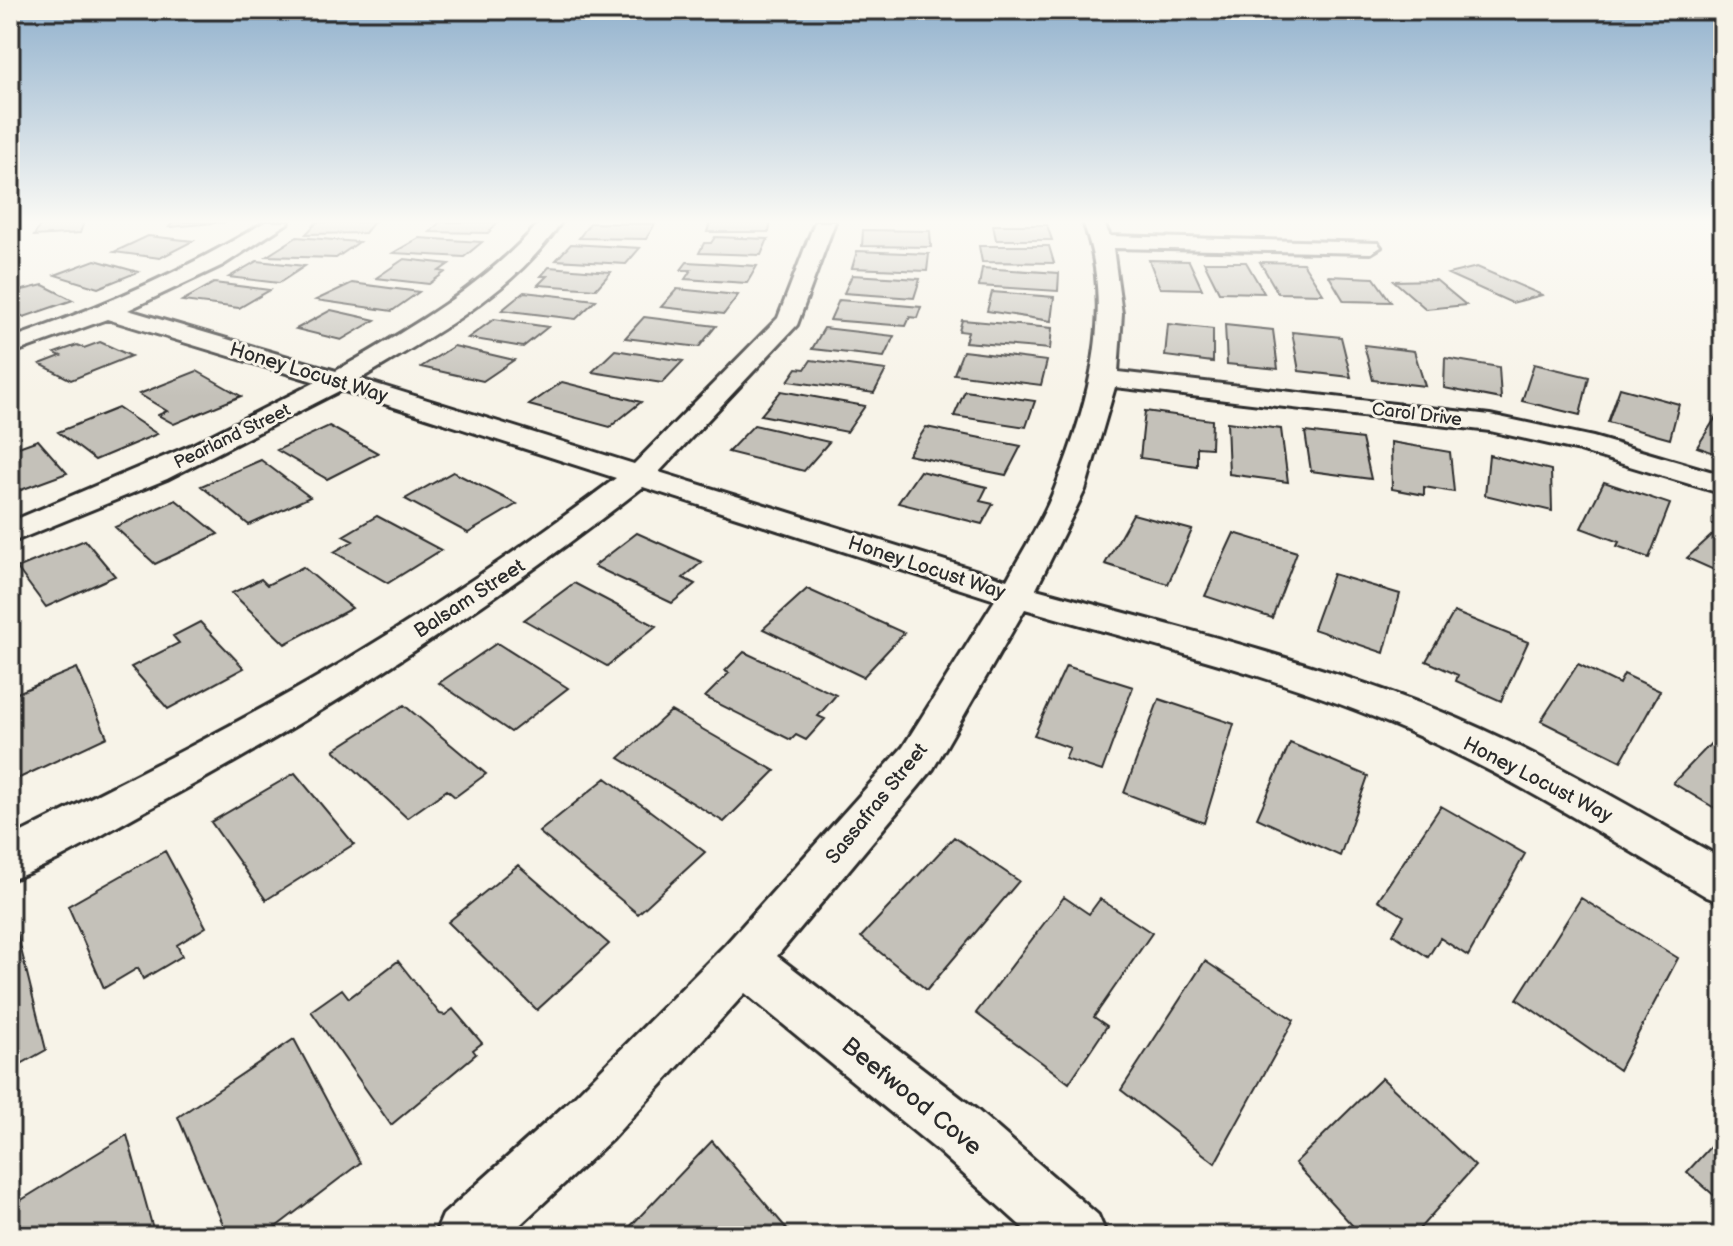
<svg xmlns="http://www.w3.org/2000/svg" width="1733" height="1246" viewBox="0 0 1733 1246" font-family="'Balsamiq Sans',sans-serif">
	<style>
		.building { fill: #c4c1b9; stroke: #2b2b2b; stroke-width: 2 }
		.lines { fill: none; stroke-linecap: round; stroke-linejoin: round }
		.street-casing { stroke: #2b2b2b; stroke-width: 6 }
		.street { fill: #f7f3e8; fill-rule: evenodd }
		.labels { text-anchor: middle; stroke-width: 6; stroke-linejoin: round; paint-order: stroke }
		.far-street-label { font-size: 18px; fill: #2b2b2b; stroke: #f7f3e8 }
		.street-label { font-size: 20px; fill: #2b2b2b; stroke: #f7f3e8 }
		.near-street-label { font-size: 24px; fill: #2b2b2b; stroke: #f7f3e8 }
	</style>
	<rect width="100%" height="100%" fill="#f7f3e8"/>
	<filter id="ink" filterUnits="userSpaceOnUse"><feTurbulence type="fractalNoise" baseFrequency=".0125" numOctaves="2"/><feDisplacementMap in="SourceGraphic" scale="16" xChannelSelector="R" yChannelSelector="G"/><feConvolveMatrix kernelMatrix="1 2 1 2 8 2 1 2 1" color-interpolation-filters="sRGB"/></filter>
	<g filter="url(#ink)">
		<path class="building" d="M33 222H84L80 233 34 236 41 223Z
			M173 222H226L169 227Z
			M317 222H374L365 233 306 234Z
			M440 222H498L488 233 430 232Z
			M710 222H771L769 232H707Z
			M590 223 655 224 646 239 579 238Z
			M993 225H1047L1052 240H996Z
			M863 230 930 231 931 247 862 246Z
			M148 236 193 241 160 258 114 252Z
			M297 237 359 242 336 258 267 256Z
			M715 237 768 239 761 255 699 253 704 243H711Z
			M419 238 482 242 464 257 393 253Z
			M571 244 640 248 626 264 556 260Z
			M979 246H1049L1054 263 982 262Z
			M857 251 929 254 927 271 852 268Z
			M404 259 449 264 439 271 445 272 429 284 376 278Z
			M95 260 138 272 98 288 55 275Z
			M1149 260 1189 261 1202 289 1160 288Z
			M257 261 305 266 279 283 229 277Z
			M687 262 757 266 747 283 685 279 691 270H681Z
			M1204 262H1246L1264 293 1219 292Z
			M1260 262 1303 263 1323 294 1278 293Z
			M549 267 611 272 596 289 538 285 547 276H541Z
			M1477 267 1542 295 1512 303 1448 274Z
			M982 268 1059 273 1058 291 979 286Z
			M852 275 920 279 914 298 844 293Z
			M1329 276 1374 278 1391 302 1344 301Z
			M1436 280 1466 305 1426 309 1394 281Z
			M214 283 270 290 239 308 182 301Z
			M352 283 419 292 392 311 316 300Z
			M43 285 73 300 24 317 10 310V293Z
			M677 289 738 295 724 314 661 307Z
			M524 292 596 300 576 319 502 310Z
			M992 292 1054 297 1051 321 987 311Z
			M839 300 921 307 917 318 910 317 906 326 830 320Z
			M331 310 375 320 341 340 296 329Z
			M644 317 716 326 699 347 625 338Z
			M494 319 548 327 523 347 468 338Z
			M962 320 1052 328 1050 349 965 342 968 332 959 331Z
			M1168 324 1213 329V362L1165 356Z
			M1225 325 1273 330 1278 369 1227 364Z
			M824 328 894 336 884 357 812 349Z
			M1292 332 1341 337 1351 377 1299 371Z
			M100 342 131 356 71 380 40 364 61 356 55 353 77 345 84 348Z
			M1364 345 1414 351 1425 386 1373 380Z
			M454 346 514 360 483 381 421 367Z
			M615 350 683 361 662 383 592 372Z
			M963 351 1047 361 1041 385 954 374Z
			M1445 358 1499 367 1501 399 1444 388Z
			M811 360 886 370 874 393 788 381 797 368 805 369Z
			M1534 364 1589 377 1580 415 1522 401Z
			M197 371 241 396 174 424 158 415 167 411 139 394Z
			M562 382 641 402 610 427 529 405Z
			M1620 388 1679 404 1670 439 1608 422Z
			M781 391 865 406 847 432 761 415Z
			M965 391 1035 401 1026 427 954 416Z
			M118 408 157 434 95 460 58 432Z
			M1145 411 1212 420 1211 448 1197 447V466L1140 458Z
			M1718 414 1723 416V456L1697 447Z
			M1227 422 1281 429 1288 482 1229 474Z
			M754 425 829 442 804 471 728 452Z
			M329 426 378 453 327 479 277 450Z
			M926 427 1021 446 1006 475 908 455Z
			M1305 432 1362 439 1371 479 1311 471Z
			M38 440 67 473 10 494V450Z
			M1391 442 1450 452 1454 492 1424 487V495L1392 489Z
			M1489 455 1551 470 1552 511 1485 495Z
			M261 460 310 497 249 525 201 486Z
			M920 471 987 487 980 501 993 504 982 524 898 503Z
			M453 472 517 504 468 533 405 499Z
			M1604 482 1670 504 1649 558 1617 546 1619 542 1581 528Z
			M176 500 218 534 155 564 115 527Z
			M1133 514 1192 530 1168 584 1105 564Z
			M377 516 441 550 388 583 334 552 353 541 343 536Z
			M1723 525V574L1687 558Z
			M637 533 702 562 683 578 695 584 672 603 594 566Z
			M1234 533 1297 552 1272 618 1205 596Z
			M85 540 115 576 46 607 17 568Z
			M303 567 352 608 285 644 232 593 261 579 267 585Z
			M1333 574 1400 594 1384 653 1313 629Z
			M574 583 656 626 607 666 524 620Z
			M807 589 904 633 863 677 763 629Z
			M1454 612 1528 642 1501 701 1456 681 1458 675 1426 661Z
			M200 622 244 668 168 709 131 667 179 643 173 636Z
			M497 643 568 688 511 732 439 683Z
			M744 652 836 695 818 716 825 719 806 740 796 735 791 740 705 697 729 673 725 671Z
			M1578 664 1619 684 1624 674 1660 691 1621 761 1541 721Z
			M1066 666 1133 687 1102 771 1065 759 1070 748 1034 735Z
			M77 668 107 737 15 780 10 765V696Z
			M1159 699 1234 724 1204 823 1124 793Z
			M404 705 486 774 455 797 447 790 407 818 334 750Z
			M671 711 775 771 724 822 619 758Z
			M1718 736 1723 739V813L1673 783Z
			M1290 743 1368 776 1340 856 1257 818Z
			M295 773 354 844 266 900 211 822Z
			M606 778 705 852 638 914 539 832Z
			M1441 806 1525 854 1468 956 1440 938 1428 957 1393 934 1404 916 1378 900Z
			M954 837 1019 881 927 990 861 937Z
			M165 851 206 927 177 945 182 956 143 979 138 968 104 988 68 906Z
			M518 865 609 944 537 1010 448 922Z
			M1064 897 1089 914 1100 899 1152 933 1094 1017 1107 1026 1069 1083 976 1013Z
			M1581 898 1678 958 1619 1070 1517 999Z
			M17 933 46 1050 10 1070V937Z
			M398 961 440 1014 445 1015 453 1009 482 1043 473 1050 476 1054 391 1125 311 1011 342 989 349 998Z
			M1205 961 1294 1020 1215 1163 1121 1090Z
			M294 1039 360 1163 264 1236H228L178 1117Z
			M1382 1078 1475 1166 1413 1236H1362L1295 1163Z
			M1723 1133V1203L1687 1172Z
			M127 1135 155 1236H10V1207Z
			M712 1141 793 1236H621Z"/>
		<g class="lines">
			<defs>
				<path id="street" d="M265 222H289L223 265 128 310 336 371C409 329 484 286 540 222H561C515 292 430 337 360 379L634 464 778 318 815 222H835L797 325 659 472 1007 580C1023 550 1043 520 1055 488 1088 406 1116 308 1083 222H1103L1110 236 1378 243 1381 247 1371 253 1113 248 1122 314 1118 372 1490 415 1593 437 1723 475V494L1576 450 1490 431 1115 387 1085 490 1036 589C1169 625 1303 658 1432 708 1534 748 1628 806 1723 859V903L1707 897C1608 838 1511 776 1405 730 1283 677 1153 646 1025 609L933 769 777 956 978 1111 1098 1215 1107 1236H1032L938 1151 745 993 612 1139 508 1236H434L443 1215 572 1099 726 944 903 747 995 600 643 487C490 606 327 713 156 805 108 830 61 862 10 880V838C122 782 235 726 343 662 438 605 528 544 616 478L341 390 167 479 10 543V522L194 444 316 382 107 319 10 354V339C99 308 185 271 265 222Z"/>
			</defs>
			<use href="#street" class="street-casing"/>
			<use href="#street" class="street"/>
		</g>
	</g>
	<linearGradient id="sky" x2="0" y2="1"><stop stop-color="#91b1cd"/><stop offset="0.56" stop-color="#fbfaf5"/><stop offset="1" stop-color="#fbfaf5" stop-opacity="0"/></linearGradient>
	<rect width="1733" height="396" fill="url(#sky)"/>
	<g class="labels">
		<g class="far-street-label">
			<text transform="translate(1417 414) rotate(7)" y="6">Carol Drive</text>
			<text transform="translate(232 436) rotate(-26)" y="6">Pearland Street</text>
		</g>
		<g class="street-label">
			<text transform="translate(309 372) rotate(17)" y="7">Honey Locust Way</text>
			<text transform="translate(927 567) rotate(18)" y="7">Honey Locust Way</text>
			<text transform="translate(469 598) rotate(-33)" y="7">Balsam Street</text>
			<text transform="translate(1538 779) rotate(27)" y="7">Honey Locust Way</text>
			<text transform="translate(876 803) rotate(-51)" y="7">Sassafras Street</text>
		</g>
		<g class="near-street-label">
			<text transform="translate(912 1096) rotate(39)" y="8">Beefwood Cove</text>
		</g>
	</g>
	<rect width="1733" height="1246" fill="none" stroke="#f7f3e8" stroke-width="40"/>
	<rect x="20" y="20" width="1693" height="1206" fill="none" stroke="#2b2b2b" stroke-width="3" filter="url(#ink)"/>
</svg>
